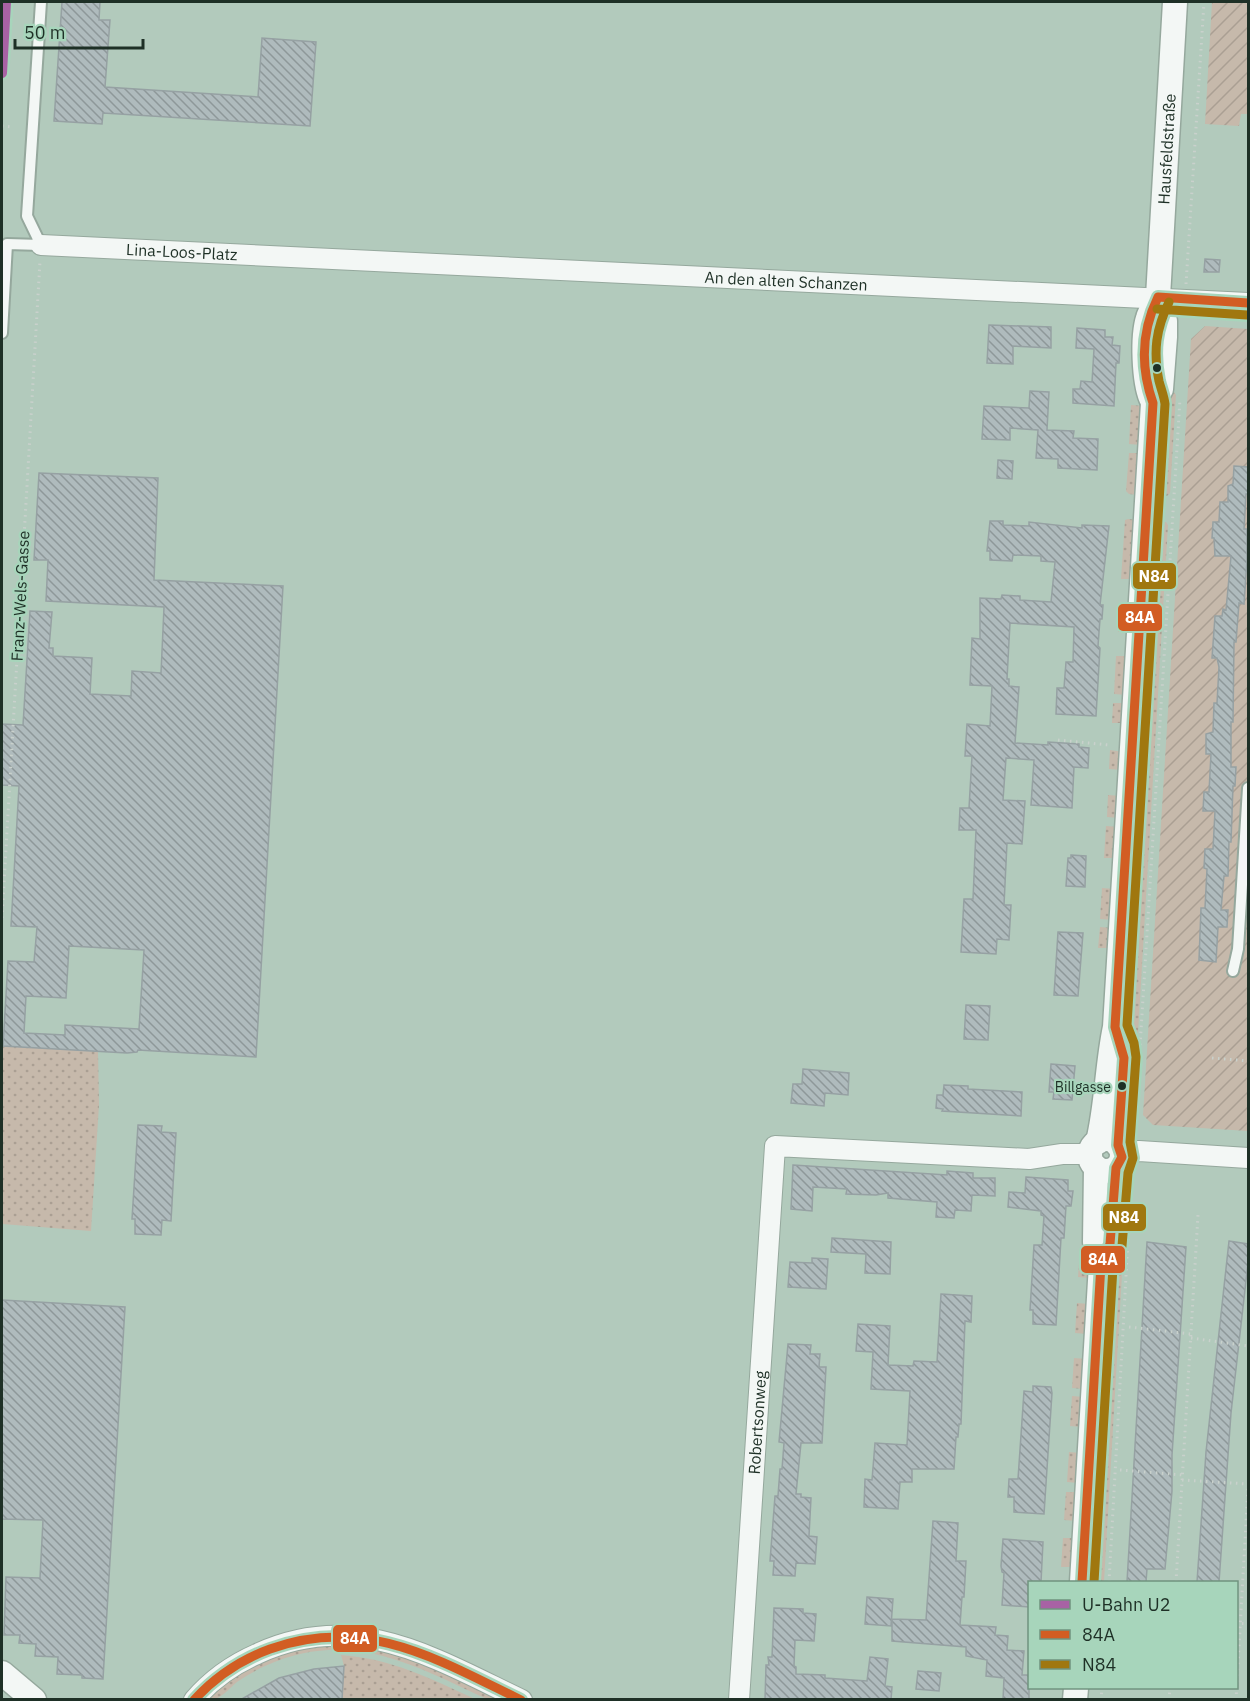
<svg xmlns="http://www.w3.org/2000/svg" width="1250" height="1701" viewBox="0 0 1250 1701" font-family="'IBM Plex Sans',sans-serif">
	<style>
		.grass { fill: url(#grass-dots) }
		.garden { fill: url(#garden-furrows) }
		.building { fill: url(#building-back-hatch); stroke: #96a1a3; stroke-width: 1.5; fill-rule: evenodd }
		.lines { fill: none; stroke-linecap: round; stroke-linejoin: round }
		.service-casing { stroke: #95a89d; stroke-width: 14 }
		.minor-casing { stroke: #95a89d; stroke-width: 22 }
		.tertiary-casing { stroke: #95a89d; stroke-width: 27 }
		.path { stroke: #c9d1cc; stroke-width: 3; stroke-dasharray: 1.5 4.5; stroke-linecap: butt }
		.service { stroke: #f3f7f5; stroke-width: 10 }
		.minor { stroke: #f3f7f5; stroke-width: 20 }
		.tertiary { stroke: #f3f7f5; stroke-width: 24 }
		.bus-1-casing { stroke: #a7d5bb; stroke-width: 14 }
		.bus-2-casing { stroke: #a7d5bb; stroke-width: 14 }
		.bus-1 { stroke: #d25d23; stroke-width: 9 }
		.bus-2 { stroke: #a0770f; stroke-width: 9 }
		.metro-1-casing { stroke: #a7d5bb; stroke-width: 15 }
		.metro-1 { stroke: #a862a4; stroke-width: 10 }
		.bus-dot { fill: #1e3026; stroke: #a7d5bb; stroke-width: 2 }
		.labels { text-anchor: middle; stroke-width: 4.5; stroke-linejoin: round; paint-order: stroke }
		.bus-label { font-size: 14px; fill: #1e3026; stroke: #a7d5bb; text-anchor: end }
		.street-label { font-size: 16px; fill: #1e3026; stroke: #a7d5bb }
		.line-badge { stroke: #a7d5bb; stroke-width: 2 }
		.badge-label { font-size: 16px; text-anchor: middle; font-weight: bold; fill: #fff }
	</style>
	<defs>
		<pattern id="grass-dots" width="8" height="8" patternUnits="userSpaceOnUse" patternTransform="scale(1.5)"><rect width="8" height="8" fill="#c6b9ab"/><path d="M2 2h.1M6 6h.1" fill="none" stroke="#aa9f93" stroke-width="1.8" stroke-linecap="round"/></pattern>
		<pattern id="garden-furrows" width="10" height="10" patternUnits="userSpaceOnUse" patternTransform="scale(1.5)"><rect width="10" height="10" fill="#c6b9ab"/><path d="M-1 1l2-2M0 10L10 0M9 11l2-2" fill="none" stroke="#aa9f93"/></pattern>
		<pattern id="building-back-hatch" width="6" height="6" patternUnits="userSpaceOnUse" patternTransform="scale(1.5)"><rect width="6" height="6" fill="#afbbbd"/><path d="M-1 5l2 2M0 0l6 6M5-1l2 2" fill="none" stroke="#8e9899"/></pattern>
	</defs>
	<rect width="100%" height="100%" fill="#b2cabc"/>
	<path class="grass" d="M1167 392H1174L1176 395 1170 493 1167 496 1156 495 1161 417Z
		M1131 405 1143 406 1141 445 1129 444Z
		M1129 453H1141L1138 495 1129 494 1126 491Z
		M1128 519 1137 520 1133 579H1121L1125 520Z
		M1154 522H1166L1168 525 1137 1050 1134 1053 1129 1051 1125 1031 1126 1004H1130L1158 541 1154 540Z
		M1119 607 1130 611V632H1118Z
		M1116 656H1129L1127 695 1114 694Z
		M1113 703H1126L1125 723H1112Z
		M1110 750 1123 752 1122 770 1109 769Z
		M1108 795 1121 796 1119 818 1107 817Z
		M1106 826 1119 827 1117 858H1104Z
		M1102 888 1115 889 1113 920 1100 919Z
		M1100 927 1112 928 1111 948H1098Z
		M3 1046 98 1051 99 1105 91 1231 2 1224Z
		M1080 1248 1089 1249V1278L1078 1277Z
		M1114 1253H1122L1123 1257 1104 1582H1095L1111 1316 1107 1314Z
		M1077 1303 1089 1304 1087 1334 1075 1333Z
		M1074 1358 1087 1359 1084 1389 1072 1388Z
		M1072 1396 1084 1397 1082 1427 1070 1426Z
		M1069 1452 1080 1453 1078 1483 1067 1482Z
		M1066 1492H1078L1077 1521 1064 1520Z
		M1063 1538H1075L1074 1567H1061Z
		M354 1644 398 1652 503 1699H487C411 1664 350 1628 265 1666 256 1670 246 1676 237 1682 231 1687 224 1695 216 1699 214 1700 209 1699 207 1700 230 1675 269 1652 303 1647 320 1645 337 1645 354 1644Z
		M341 1655C393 1659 429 1678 475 1699H342L344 1666Z"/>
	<path class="garden" d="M1212 2H1248V114H1241L1239 126 1205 124Z
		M1205 326 1248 329V1131L1153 1125 1143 1115 1191 339Z"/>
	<path class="building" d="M62 2H100L99 20H110L105 87 258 97 262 38 316 42 310 126 103 113 102 124 54 121Z
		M1205 259 1220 260 1219 272H1204Z
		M989 325 1051 327V348L1013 346V364L987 363Z
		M1077 328 1105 330V337H1113L1112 345 1120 346 1119 363H1116L1114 406 1073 403V389H1080L1081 381 1092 382 1094 349 1076 348Z
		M1030 391 1049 392 1047 430 1074 431 1073 438 1098 439 1097 470 1058 468V459L1036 458 1038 430 1010 428V440L982 439 984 406 1029 408Z
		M998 460 1013 461 1012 479 997 478Z
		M1234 466 1248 467V494H1246L1244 529H1247V560L1244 604 1239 603 1236 642H1234L1233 722H1231V767H1236L1235 786H1233L1231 842H1229L1228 876H1224L1221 910H1228L1227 927H1218L1216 962 1199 960 1201 908H1205L1207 869 1204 868 1205 849H1213L1215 811H1203L1204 792H1209L1211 754H1206V734L1213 732 1214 703H1217L1219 667 1217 658H1212L1215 616H1222L1223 609 1226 610 1231 556H1215L1214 538H1212L1213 522H1219L1220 502H1228V486L1233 484Z
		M39 473 158 478 154 580 283 586 256 1057 138 1050 137 1052 127 1053 3 1046 8 961 34 962 37 927 11 926 19 786 2 785V724L23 725 30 611 52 612 49 648H53V656L92 658 90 694 131 696 132 671 161 673 164 607 46 601 48 560H34ZM69 946 144 950 139 1029 65 1025V1035L24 1033 26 996 66 998Z
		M990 521H1003V525L1029 526V522L1082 528V525L1109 526 1100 605H1103L1102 619H1100L1098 646 1100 648 1096 716 1056 714 1057 688H1064L1066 662H1073L1074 627 1010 623 1007 679H1009V686L1019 687 1015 743 1048 745V742L1079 744V747L1089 748 1088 768 1074 767 1072 808 1031 805 1034 760 1006 758 1003 800 1025 801 1022 844 1007 843 1004 905H1011L1009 940 997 939 996 954 961 952 964 899H973L976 830H959L960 808H969L972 756H965L967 724 990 726 992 686 970 685 972 638 980 639V598L1001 599 1002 595 1020 596V600L1051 602 1055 562 1041 561V556L1013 555 1012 561 990 560V551H987Z
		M1071 855 1086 856 1085 887 1066 886 1068 858H1071Z
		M1058 932 1083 933 1078 996 1054 995Z
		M966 1005 990 1006 988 1040 964 1039Z
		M1051 1064 1075 1066 1072 1100 1053 1099 1054 1092H1049Z
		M803 1069 849 1073 848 1095 825 1093 824 1106 791 1103 793 1084H802Z
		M944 1085 968 1086V1089L1022 1092 1021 1116 942 1111 943 1109 936 1108 937 1095H943Z
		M138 1125 162 1126 161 1132 176 1133 171 1221 162 1220 161 1235 135 1234V1219H132Z
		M793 1165 947 1175V1171L973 1173V1178H995V1196L972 1195 971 1211 955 1210 954 1218 936 1217 937 1202 888 1198V1193L876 1195 846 1194 847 1189 813 1187 812 1211 791 1209Z
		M1026 1177 1068 1180V1191H1073L1071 1206H1066L1064 1238H1061L1056 1325 1033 1324V1310H1030L1034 1245H1042L1044 1216 1041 1215V1211L1008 1207 1009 1192 1025 1193Z
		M832 1238 891 1242 890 1274 865 1273 866 1254 831 1252Z
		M1229 1241 1248 1244V1263L1231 1413 1219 1582H1197L1206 1452Z
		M1147 1242 1186 1247 1172 1455V1491L1165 1569H1147L1146 1582H1127Z
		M812 1258 828 1259 826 1289 788 1287 790 1262 812 1263Z
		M941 1294 972 1296 971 1322 965 1321 961 1424H959L958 1437H956L954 1469H912V1482H900L898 1509 864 1507 865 1479 872 1480 875 1443 907 1445 910 1391 871 1389 873 1352 856 1351 858 1324 890 1326 888 1365 913 1366 914 1361 937 1362Z
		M2 1300 125 1307 103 1679 82 1678V1675L57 1674 58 1657 35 1656 36 1644 19 1643 20 1635H4L6 1577 40 1578 43 1520 2 1519Z
		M788 1344 811 1345 810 1354H820L819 1367H826L822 1443H801L796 1494H801V1497L811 1498 809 1536 817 1537 815 1564 796 1563 795 1576 773 1575 774 1561H770L775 1496H778L780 1469H782L784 1443 779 1442Z
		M1033 1386 1051 1387 1052 1393 1044 1514 1014 1512V1497H1008L1009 1479H1018L1024 1391 1033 1392Z
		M933 1521 958 1523 956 1561H966L964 1597H962L960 1625 996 1627 995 1635 1008 1636 1007 1650 1024 1651 1022 1675H1029V1700H1003L1004 1678 986 1676 987 1660 966 1656V1647L892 1641V1619L926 1620Z
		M1003 1539 1043 1542 1041 1582H1029V1607L1002 1605 1004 1573 1002 1572 1001 1566Z
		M867 1597 893 1599 891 1626 865 1624Z
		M774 1608 803 1609V1613L816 1614 814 1641 795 1640 794 1666 796 1667V1674L825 1675V1678L867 1681 870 1657 888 1659 885 1686 892 1687 891 1700H765L766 1665H769L768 1657H772Z
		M344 1666 342 1700H240L279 1678 314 1669Z
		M918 1671 941 1673 939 1691 916 1689Z"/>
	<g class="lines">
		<defs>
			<path id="service" d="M2 333 7 244 41 245 27 216 41 2
				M1233 971 1238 949 1248 788"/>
			<g id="minor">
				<path id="s1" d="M41 245 1248 303"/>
				<path d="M1122 1152 1139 1151 1248 1158"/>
				<path d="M194 1700C212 1679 232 1665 257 1654 355 1608 434 1658 522 1700"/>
				<path id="s2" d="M739 1700 775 1146 1029 1159 1062 1154H1090"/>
			</g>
			<g id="tertiary">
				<path d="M1151 398C1144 381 1142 337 1148 318 1150 311 1155 304 1158 297"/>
				<circle cx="1106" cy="1155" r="16"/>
				<path id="s3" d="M1098 1142C1107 1104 1107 1065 1115 1027L1153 403 1161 389 1165 337V321L1158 297 1175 2"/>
				<path d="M1118 1145 1124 1076"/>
				<path d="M1082 1582 1101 1264 1095 1242 1096 1167"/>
				<path d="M2 1673 34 1700"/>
				<path d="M1075 1700 1076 1688"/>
			</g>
		</defs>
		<use href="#service" class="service-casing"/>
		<use href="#minor" class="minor-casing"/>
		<use href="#tertiary" class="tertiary-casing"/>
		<path class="path" d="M2 126 13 127
			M1186 284 1204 2
			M1058 740 1109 745
			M2 918 40 261
			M1212 1058 1248 1061
			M1139 1063 1180 399
			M1116 1183 1130 1184
			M1129 1327 1191 1334
			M1191 1338 1248 1346
			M1120 1470 1183 1475
			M1182 1480 1248 1484
			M1109 1582 1132 1168
			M1176 1582 1198 1215
			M1236 1623 1248 1624
			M1101 1700 1102 1688
			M1169 1700 1170 1688
			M1236 1700 1248 1487"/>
		<use href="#service" class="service"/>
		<use href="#minor" class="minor"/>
		<use href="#tertiary" class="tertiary"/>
		<defs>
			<path id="bus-1" d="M1158 297 1248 303
				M1082 1582 1101 1264 1110 1244 1116 1168 1122 1157 1118 1145 1124 1058 1115 1027 1153 403C1140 366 1141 332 1158 297
				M194 1700C216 1676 240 1660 270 1649 365 1615 437 1659 521 1700"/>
			<path id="bus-2" d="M1157 309 1247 315
				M1094 1582 1113 1267 1122 1246 1128 1173 1133 1158 1130 1142 1136 1057 1134 1043 1127 1025 1165 404C1164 396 1161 389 1159 381 1153 351 1156 329 1169 302"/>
		</defs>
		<use href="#bus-1" class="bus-1-casing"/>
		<use href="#bus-2" class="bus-2-casing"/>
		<use href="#bus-1" class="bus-1"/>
		<use href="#bus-2" class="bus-2"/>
		<defs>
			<path id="metro-1" d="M2 73 6 2"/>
		</defs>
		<use href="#metro-1" class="metro-1-casing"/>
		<use href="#metro-1" class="metro-1"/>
	</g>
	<g class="bus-dot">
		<circle cx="1157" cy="368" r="5"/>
		<circle cx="1122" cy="1086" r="5"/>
	</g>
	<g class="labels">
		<g class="bus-label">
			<text x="1111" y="1092">Billgasse</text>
		</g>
		<g class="street-label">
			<text dy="6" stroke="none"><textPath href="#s3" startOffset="999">Hausfeldstraße</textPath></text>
			<text dy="6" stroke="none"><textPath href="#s1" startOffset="141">Lina-Loos-Platz</textPath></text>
			<text dy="6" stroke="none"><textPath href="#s1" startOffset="746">An den alten Schanzen</textPath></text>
			<text transform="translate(20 596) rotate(-87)" y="6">Franz-Wels-Gasse</text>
			<text dy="6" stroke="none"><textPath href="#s2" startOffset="278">Robertsonweg</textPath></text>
		</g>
	</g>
	<g class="line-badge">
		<rect x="1132" y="562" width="45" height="28" rx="6" fill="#a0770f"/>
		<rect x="1117" y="603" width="46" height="29" rx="6" fill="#d25d23"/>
		<rect x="1102" y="1203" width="45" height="29" rx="6" fill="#a0770f"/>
		<rect x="1080" y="1245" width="46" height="29" rx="6" fill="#d25d23"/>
		<rect x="332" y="1624" width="46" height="29" rx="6" fill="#d25d23"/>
	</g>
	<g class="badge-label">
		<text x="1154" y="582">N84</text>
		<text x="1140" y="623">84A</text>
		<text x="1124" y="1223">N84</text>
		<text x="1103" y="1265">84A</text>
		<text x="355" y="1644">84A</text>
	</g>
	<rect width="1250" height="1701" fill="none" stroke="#1e3026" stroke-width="6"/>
	<rect x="1028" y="1581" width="210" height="108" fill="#a7d5bb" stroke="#70937f" stroke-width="1.5"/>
	<rect x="1040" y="1600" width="30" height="9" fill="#a862a4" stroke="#70937f" stroke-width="1.5"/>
	<text x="1082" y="1611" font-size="18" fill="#1e3026">U-Bahn U2</text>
	<rect x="1040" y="1630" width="30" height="9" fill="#d25d23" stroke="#70937f" stroke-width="1.5"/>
	<text x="1082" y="1641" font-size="18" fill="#1e3026">84A</text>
	<rect x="1040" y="1660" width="30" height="9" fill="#a0770f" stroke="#70937f" stroke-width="1.5"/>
	<text x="1082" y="1671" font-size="18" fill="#1e3026">N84</text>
	<path d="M15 39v9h128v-9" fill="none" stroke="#1e3026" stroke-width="3"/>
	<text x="24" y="39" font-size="18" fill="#1e3026" stroke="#a7d5bb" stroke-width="4.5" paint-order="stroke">50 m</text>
</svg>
